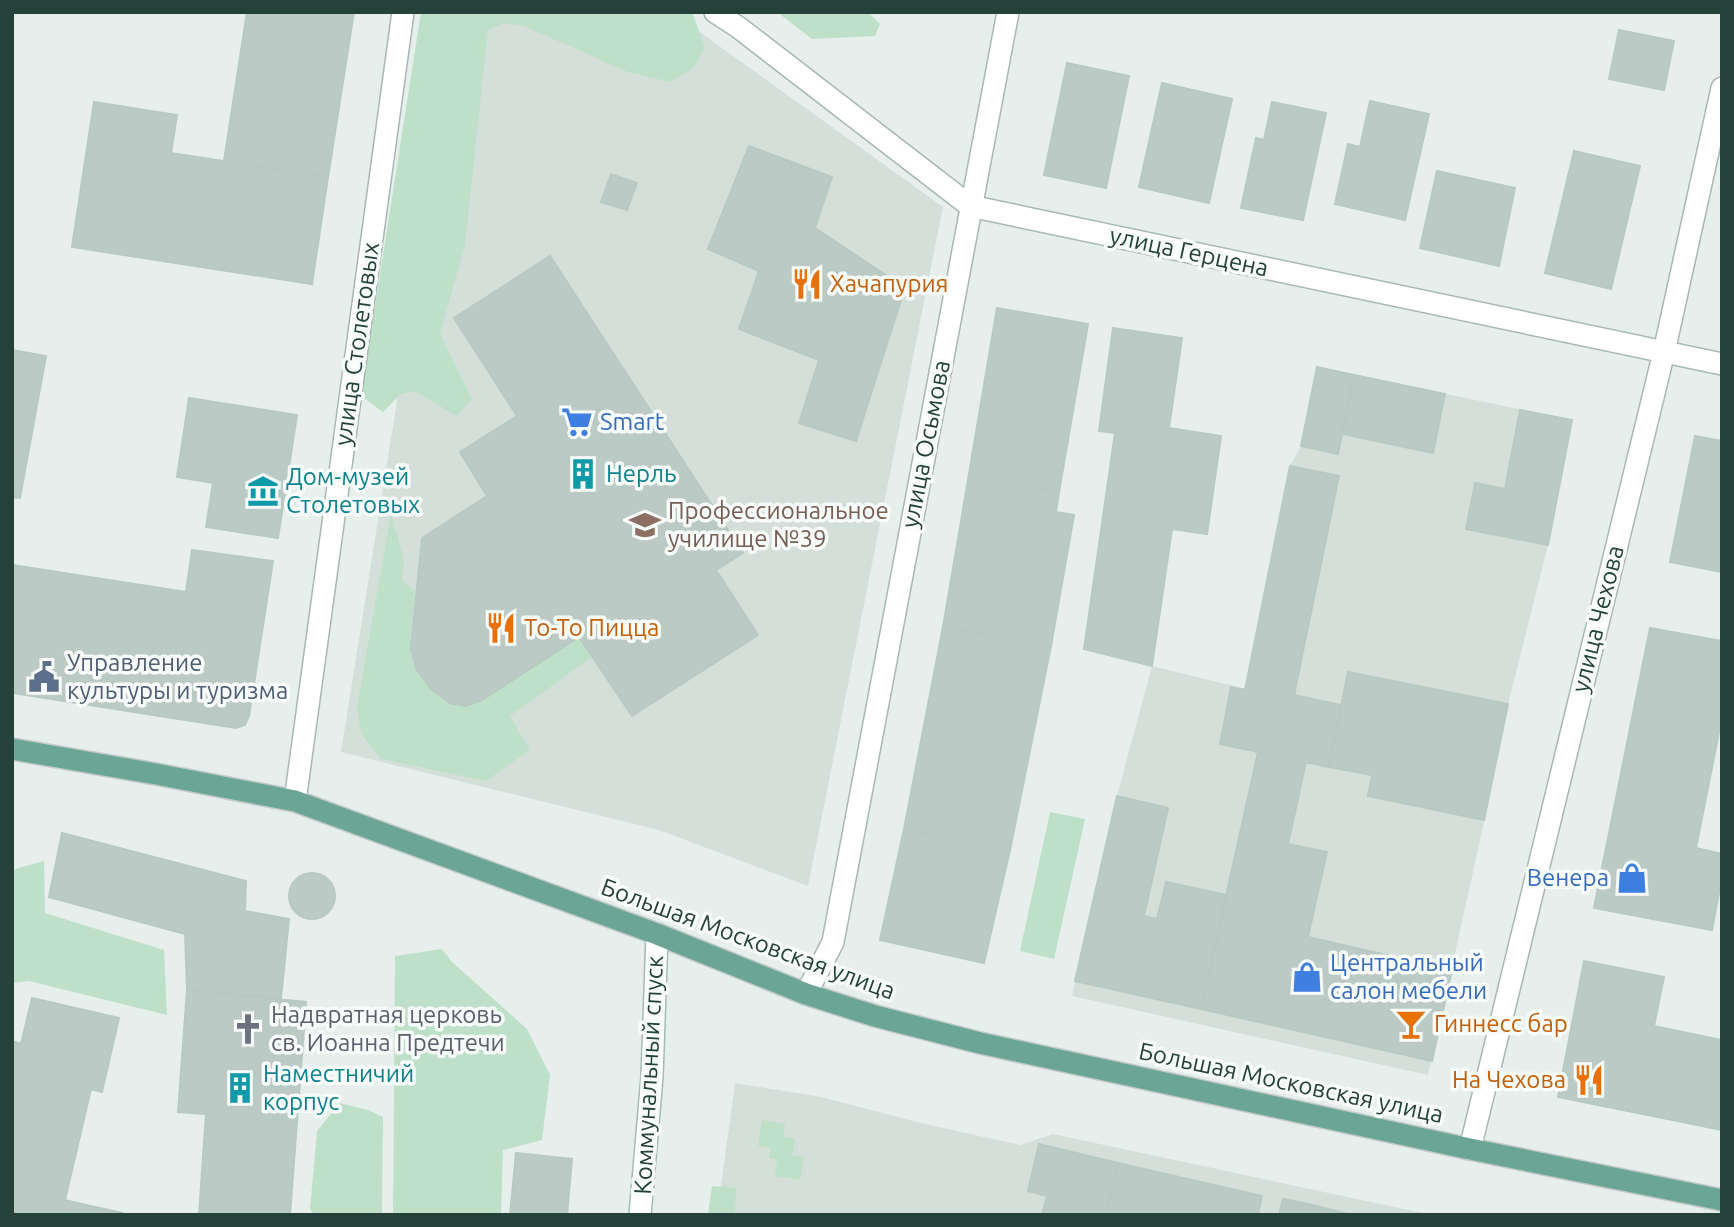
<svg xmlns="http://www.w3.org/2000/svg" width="1734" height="1227" viewBox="0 0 1734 1227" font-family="Ubuntu,sans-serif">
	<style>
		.built { fill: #d4dfda }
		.green { fill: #bfe0c8 }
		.building { fill: #bbcac4; stroke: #b8c9c2; stroke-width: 2 }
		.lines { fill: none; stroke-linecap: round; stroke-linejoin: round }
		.minor-casing { stroke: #a8b8b2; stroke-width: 24 }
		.tertiary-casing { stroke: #a8b8b2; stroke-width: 24 }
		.secondary-casing { stroke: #a4bbb3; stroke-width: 24 }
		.primary-casing { stroke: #c2cac8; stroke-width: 24 }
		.minor { stroke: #fff; stroke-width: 21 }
		.tertiary { stroke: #fff; stroke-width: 21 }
		.secondary { stroke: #fff; stroke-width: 21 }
		.primary { stroke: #6aa596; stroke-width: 21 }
		.labels { text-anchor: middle; stroke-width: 7; stroke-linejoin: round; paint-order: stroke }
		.street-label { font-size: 24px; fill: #24423a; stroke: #f7fbf9 }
		.food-label { font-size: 24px; fill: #c56008; stroke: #f7fbf9; text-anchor: start }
		.shop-label { font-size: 24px; fill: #366cbe; stroke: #f7fbf9; text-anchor: start }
		.culture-label { font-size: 24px; fill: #0d838f; stroke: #f7fbf9; text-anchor: start }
		.education-label { font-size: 24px; fill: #785e54; stroke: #f7fbf9; text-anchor: start }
		.service-label { font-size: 24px; fill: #4e5e75; stroke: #f7fbf9; text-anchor: start }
		.worship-label { font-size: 24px; fill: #5b616d; stroke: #f7fbf9; text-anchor: start }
	</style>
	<rect width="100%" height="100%" fill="#e6efeb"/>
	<path class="built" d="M459 12H672L943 207 808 886 659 830 341 752Z
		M1317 367 1572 420 1548 545 1508 704 1479 845 1428 1075 1072 996 1117 796 1152 666 1246 689 1290 466 1301 446Z
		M735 1083 821 1097 925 1124 1020 1145 1053 1134 1432 1215H717Z"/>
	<path class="green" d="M421 12H692L705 47 694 68 670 82 628 72 524 26 504 23 488 30 465 245 440 334 472 399 457 416 414 391 401 394 383 412 361 396Z
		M777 12H868L880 24 875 36 812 39Z
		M391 513 404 560 402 580 415 592C411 644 403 669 449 702L482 700 579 637 592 657 510 716 530 750 486 781 381 759 361 734 357 707Z
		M1050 812 1085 819 1054 959 1020 951Z
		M44 861 45 913 164 950 167 1015 29 981 12 983V880L15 869Z
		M442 949 452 962 527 1029 550 1075 542 1140 503 1150 501 1215H393L395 956Z
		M340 1103 368 1110 383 1117 382 1215H314L310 1209 317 1131Z
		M762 1120 785 1124 784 1137 795 1139 792 1155 804 1157 800 1180 775 1176 777 1160 769 1158 770 1148 758 1146Z
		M712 1186 736 1188 735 1215H708Z"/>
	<path class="building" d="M247 12H354L328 177 224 161Z
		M1619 30 1674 41 1664 90 1609 79Z
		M1067 63 1129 76 1106 188 1044 175Z
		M1162 83 1232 99 1209 203 1139 187Z
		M1370 101 1429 114 1405 220 1335 204 1348 144 1360 147Z
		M94 102 177 115 171 153 328 177 312 284 72 247Z
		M1272 102 1326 113 1303 220 1241 208 1256 138 1264 140Z
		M749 146 832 177 815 228 905 288 876 378 819 360 739 329 759 271 708 249Z
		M1574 151 1640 166 1611 289 1545 273Z
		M1437 171 1515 188 1499 266 1420 248Z
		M611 174 637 183 627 210 601 202Z
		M550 256 743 553 716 570 758 635 632 716 579 637 482 700 466 706 450 703 431 689 417 670 411 648 422 538 487 496 460 452 517 416 454 318Z
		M997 308 1088 324 1059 492 969 474Z
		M1113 328 1182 338 1169 428 1221 436 1207 534 1172 529 1152 666 1084 649 1115 433 1099 431Z
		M12 350 46 356 20 498 12 497Z
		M819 360 876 378 856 441 799 423Z
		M1317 367 1354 375 1338 454 1301 446Z
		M1354 375 1445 394 1433 453 1343 434Z
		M189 398 297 415 278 538 206 527 213 483 177 477Z
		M1520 410 1572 420 1548 545 1466 529 1475 483 1505 489Z
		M1695 436 1722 441V572L1670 562Z
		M1290 466 1339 476 1294 695 1341 705 1329 767 1220 744 1231 687 1245 690Z
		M969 474 1059 492 1056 512 1074 515 1051 646 943 627Z
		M192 550 273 561 249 716 245 725 236 728 12 693V565L186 592Z
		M943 627 1051 646 1010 850 904 829Z
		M1650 628 1722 641V717L1696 848 1722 854V877L1712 930 1594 908Z
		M1348 672 1508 704 1484 820 1368 796 1372 775 1329 767Z
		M1258 752 1306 762 1288 844 1327 852 1308 937 1452 970 1432 1061 1201 1009Z
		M1117 796 1168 808 1144 916 1157 919 1166 882 1227 895 1201 1009 1075 981Z
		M904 829 1010 850 984 963 880 940Z
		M62 833 246 881 245 911 289 919 281 998 187 990 185 934 49 897Z
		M289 896a23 23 0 1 1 46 0a23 23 0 1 1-46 0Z
		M1584 961 1664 977 1654 1026 1721 1040 1722 1036V1130L1558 1097Z
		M187 990 306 1002 290 1215H199L206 1114 178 1112Z
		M32 998 119 1018 102 1092 91 1089 65 1200 77 1203 74 1215H12V1041L21 1044Z
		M1039 1144 1118 1163 1106 1215H1042L1047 1196 1028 1191Z
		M516 1153 572 1159 567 1215H510Z
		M1118 1163 1262 1196 1258 1215H1106Z
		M1283 1199 1308 1204 1352 1215H1279Z
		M77 1203 123 1213V1215H74Z"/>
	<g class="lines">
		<defs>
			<path id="minor" d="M715 12 738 27 970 206 1722 364
				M295 801 403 12
				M1470 1149 1664 352 1722 88"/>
			<path id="tertiary" d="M806 994 833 942 1008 12"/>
			<path id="secondary" d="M640 1215 652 1077 657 934"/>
			<path id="primary" d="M12 749 156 774 295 801 657 934 806 994 875 1016 980 1043 1470 1149 1722 1200"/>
		</defs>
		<use href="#minor" class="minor-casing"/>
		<use href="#tertiary" class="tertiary-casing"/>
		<use href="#secondary" class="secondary-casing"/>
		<use href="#primary" class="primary-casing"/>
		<use href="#minor" class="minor"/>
		<use href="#tertiary" class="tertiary"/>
		<use href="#secondary" class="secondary"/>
		<use href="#primary" class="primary"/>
	</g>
	<defs>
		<symbol id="restaurant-bare" viewBox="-9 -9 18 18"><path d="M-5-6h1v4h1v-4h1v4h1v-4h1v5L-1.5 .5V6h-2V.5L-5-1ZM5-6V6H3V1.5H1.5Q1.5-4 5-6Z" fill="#e8710a" stroke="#f7fbf9" stroke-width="2.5" paint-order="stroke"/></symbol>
		<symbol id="supermarket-bare" viewBox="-9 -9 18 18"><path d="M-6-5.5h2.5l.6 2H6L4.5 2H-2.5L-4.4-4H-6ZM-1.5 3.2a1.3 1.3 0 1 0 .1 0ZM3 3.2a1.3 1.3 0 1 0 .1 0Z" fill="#3f7fe0" stroke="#f7fbf9" stroke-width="2.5" paint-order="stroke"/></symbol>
		<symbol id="building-bare" viewBox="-9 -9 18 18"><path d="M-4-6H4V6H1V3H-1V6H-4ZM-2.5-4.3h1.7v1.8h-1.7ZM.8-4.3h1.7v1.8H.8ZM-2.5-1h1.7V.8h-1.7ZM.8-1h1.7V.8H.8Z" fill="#0f9aa8" stroke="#f7fbf9" stroke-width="2.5" paint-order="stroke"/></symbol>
		<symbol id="museum-bare" viewBox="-9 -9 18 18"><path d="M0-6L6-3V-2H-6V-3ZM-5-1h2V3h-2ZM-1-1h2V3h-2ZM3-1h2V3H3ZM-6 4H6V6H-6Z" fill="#0f9aa8" stroke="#f7fbf9" stroke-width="2.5" paint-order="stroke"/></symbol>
		<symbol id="university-bare" viewBox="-9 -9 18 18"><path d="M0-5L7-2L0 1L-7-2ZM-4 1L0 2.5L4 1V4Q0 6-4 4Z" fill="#8d6e63" stroke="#f7fbf9" stroke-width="2.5" paint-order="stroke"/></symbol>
		<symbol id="civic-bare" viewBox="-9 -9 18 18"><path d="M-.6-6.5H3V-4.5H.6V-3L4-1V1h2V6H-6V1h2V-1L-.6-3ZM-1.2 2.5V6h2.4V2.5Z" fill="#5c6f8a" stroke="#f7fbf9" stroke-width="2.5" paint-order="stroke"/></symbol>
		<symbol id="shop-bare" viewBox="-9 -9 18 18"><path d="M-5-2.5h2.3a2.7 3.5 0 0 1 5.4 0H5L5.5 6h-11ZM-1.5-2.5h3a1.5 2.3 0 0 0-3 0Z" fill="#3f7fe0" stroke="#f7fbf9" stroke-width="2.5" paint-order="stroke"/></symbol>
		<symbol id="bar-bare" viewBox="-9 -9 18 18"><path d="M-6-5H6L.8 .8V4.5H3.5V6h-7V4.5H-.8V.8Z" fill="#e8710a" stroke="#f7fbf9" stroke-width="2.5" paint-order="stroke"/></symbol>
		<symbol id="church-bare" viewBox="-9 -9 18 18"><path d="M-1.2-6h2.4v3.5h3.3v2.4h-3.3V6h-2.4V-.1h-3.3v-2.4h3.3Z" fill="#6b7280" stroke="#f7fbf9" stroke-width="2.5" paint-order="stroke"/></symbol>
	</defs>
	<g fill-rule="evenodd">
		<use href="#restaurant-bare" x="785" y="262" width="44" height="44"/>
		<use href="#supermarket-bare" x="555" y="400" width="44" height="44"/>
		<use href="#building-bare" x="561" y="452" width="44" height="44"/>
		<use href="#museum-bare" x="241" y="469" width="44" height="44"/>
		<use href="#university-bare" x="623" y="503" width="44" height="44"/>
		<use href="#restaurant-bare" x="479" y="606" width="44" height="44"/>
		<use href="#civic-bare" x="22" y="655" width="44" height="44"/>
		<use href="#shop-bare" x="1610" y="856" width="44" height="44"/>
		<use href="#shop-bare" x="1285" y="955" width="44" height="44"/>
		<use href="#bar-bare" x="1389" y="1002" width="44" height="44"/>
		<use href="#church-bare" x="226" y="1007" width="44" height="44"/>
		<use href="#restaurant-bare" x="1567" y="1058" width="44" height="44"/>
		<use href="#building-bare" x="218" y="1066" width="44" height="44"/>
	</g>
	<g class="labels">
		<g class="street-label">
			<text transform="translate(1189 252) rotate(12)" y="8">улица Герцена</text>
			<text transform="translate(357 344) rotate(-82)" y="8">улица Столетовых</text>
			<text transform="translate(926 444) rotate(-79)" y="8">улица Осьмова</text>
			<text transform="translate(1598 619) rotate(-76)" y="8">улица Чехова</text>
			<text transform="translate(748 939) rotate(20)" y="8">Большая Московская улица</text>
			<text transform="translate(649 1075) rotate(-87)" y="8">Коммунальный спуск</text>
			<text transform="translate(1291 1083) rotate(12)" y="8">Большая Московская улица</text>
		</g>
		<g class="food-label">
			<text x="830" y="292">Хачапурия</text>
			<text x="524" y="636">То-То Пицца</text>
			<text x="1434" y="1032">Гиннесс бар</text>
			<text x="1566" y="1088" text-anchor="end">На Чехова</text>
		</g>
		<g class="shop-label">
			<text x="600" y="430">Smart</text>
			<text x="1609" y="886" text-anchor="end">Венера</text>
			<text x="1330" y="971">Центральный<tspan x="1330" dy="28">салон мебели</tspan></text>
		</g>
		<g class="culture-label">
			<text x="606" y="482">Нерль</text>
			<text x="286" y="485">Дом-музей<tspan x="286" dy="28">Столетовых</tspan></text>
			<text x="263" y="1082">Наместничий<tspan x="263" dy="28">корпус</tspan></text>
		</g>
		<g class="education-label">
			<text x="668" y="519">Профессиональное<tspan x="668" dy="28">училище №39</tspan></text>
		</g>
		<g class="service-label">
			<text x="67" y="671">Управление<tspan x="67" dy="28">культуры и туризма</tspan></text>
		</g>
		<g class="worship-label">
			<text x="271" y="1023">Надвратная церковь<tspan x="271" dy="28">св. Иоанна Предтечи</tspan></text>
		</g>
	</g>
	<rect width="1734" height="1227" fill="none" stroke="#24423a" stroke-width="28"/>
</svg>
